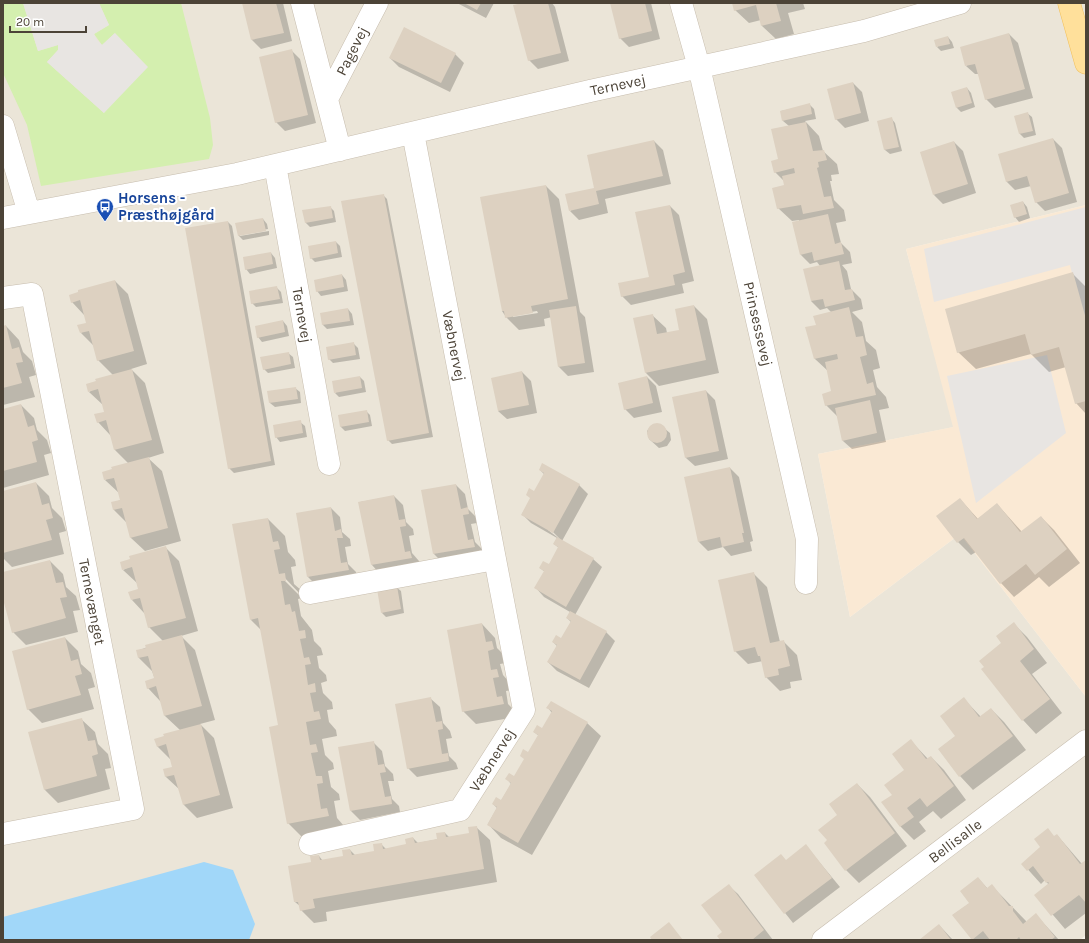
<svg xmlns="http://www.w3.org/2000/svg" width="1089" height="943" viewBox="0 0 1089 943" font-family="Karla,sans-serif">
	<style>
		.residential { fill: #ebe5d8 }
		.commercial { fill: #fae9d4 }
		.green { fill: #d4efaf }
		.parking { fill: #e8e5e2 }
		.water { fill: #a1d7f9 }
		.shadow { fill: #0003; fill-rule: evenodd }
		.building { fill: #ddd1c1 }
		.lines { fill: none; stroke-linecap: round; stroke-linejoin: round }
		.minor-casing { stroke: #c7bdae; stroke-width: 23 }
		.major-casing { stroke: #f2c15d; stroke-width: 23 }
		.minor { stroke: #fff; stroke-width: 22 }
		.major { stroke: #ffe09b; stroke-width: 22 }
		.labels { text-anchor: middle; stroke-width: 4; stroke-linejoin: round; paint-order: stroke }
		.street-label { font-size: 15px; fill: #4c4337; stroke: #fff }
		.transit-label { font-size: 15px; font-weight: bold; fill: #164399; stroke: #fff; text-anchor: start }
	</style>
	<rect width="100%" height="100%" fill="#f7f3ea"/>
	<path class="residential" d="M3 3H1086V205L906 249 954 427 818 454 850 617 960 534 1086 697V935L1080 940H3Z"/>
	<path class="commercial" d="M1086 205V697L960 534 850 617 818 454 953 427 906 249Z"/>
	<path class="green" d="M3 3H23L38 51 58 45V50L47 62 104 113 115 33 102 45 94 34 109 25 99 3H181L210 118 213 145 209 159 41 186 27 125 3 73Z"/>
	<path class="parking" d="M23 3H99L109 25 94 34 97 40 102 45 115 33 148 67 104 113 47 62 58 50V45L38 51Z
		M1086 207V317L1083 318 1070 265 934 302 924 249Z
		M1047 355 1066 433 976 503 947 376Z"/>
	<path class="water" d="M204 862 233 870 255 924 249 940H3V917Z"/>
	<path class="shadow" d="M243 3H283L292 41 261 49 252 40Z
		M457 3H494L486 18Z
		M527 3H552L555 7 569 61 538 69 529 60Z
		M611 3H651L660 39 629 47 620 38Z
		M733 3H803L805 9 788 13 794 34 776 39 762 26 761 20 749 23 735 10Z
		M1009 34 1018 43 1033 98 995 108 986 99 979 74H975L966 66Z
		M948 37 952 42 954 48 941 51 937 47Z
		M291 50 300 59 316 123 285 131 276 122Z
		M455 54 464 63 450 92 399 67 390 58Z
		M853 83 862 92 869 121 845 128 836 119Z
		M967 88 971 93 975 107 961 112 957 108 952 93Z
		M810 105 814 109 816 119 805 121 819 136 823 151 837 164 839 174 831 175 832 181H830L834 200 844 210 846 221 836 223 841 243 850 252 852 263 842 265 847 271 851 289 861 299 863 309 852 312 862 322 866 341 876 350 880 368 873 370 877 387 886 397 889 408 879 410 886 442 852 449 843 441 838 417 826 405 833 392 828 371 815 359 817 326 831 312 827 308 820 310 811 301 820 266 817 262 810 264 801 255 799 220 792 221 778 208 785 186 784 181 775 172 789 126 783 121 781 111Z
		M1027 113 1032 117 1036 135 1024 138 1020 134 1015 117Z
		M891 118 895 123 902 151 890 154 885 150 878 122Z
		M1053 139 1062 148 1077 202 1045 211 1036 202 1031 186 1015 190 1006 181Z
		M654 141 663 150 671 184 605 199 608 213 579 220 570 211Z
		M954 142 963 151 976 193 943 204 934 195Z
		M546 186 559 199 580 312 585 317 594 372 568 376 559 367 552 317 544 319 545 326 519 330 506 317 502 311ZM537 311 538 313 513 317V315Z
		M383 195 387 199 433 437 392 444 388 440Z
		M1023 202 1027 207 1030 218 1019 222 1015 217Z
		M670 206 679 215 694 281 682 284 684 293 631 305 622 296 650 277Z
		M330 207 334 211 336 222 310 227 305 222Z
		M263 219 267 224 268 229 240 234V236L269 231V235L243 240 238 235Z
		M228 222 232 226 275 465 234 473 229 468Z
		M336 242 340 246 342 257 315 262 311 258Z
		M271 253 275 258 277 268 250 274 246 269Z
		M1073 274 1086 287V414L1076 403 1066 367 1049 372 1031 354 976 369 958 352Z
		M342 275 346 280 348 291 321 296 317 291Z
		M115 281 128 294 147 364 131 369 145 383 164 453 148 458 162 471 181 541 145 551 131 538 127 523 114 510 112 503 121 500 119 493 105 480 128 463 115 450 111 436 98 422 105 413 103 405 89 392 113 375 98 360 94 346 81 333 88 324 85 316 72 302Z
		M277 288 281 292 283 303 256 307 252 303Z
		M694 306 707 319 719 373 659 386 646 373 652 315 666 328 667 333 680 331Z
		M348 309 352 314 354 325 327 329 323 325 321 314Z
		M283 321 287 326 289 336 262 342 258 337Z
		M6 326 19 340 23 352 32 361 36 375 29 377 35 397 3 405V327Z
		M353 343 358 348 360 359 333 363 329 359Z
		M288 353 293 357 295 368 268 373 264 369Z
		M522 372 531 381 537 413 507 419 498 411Z
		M360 377 364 381 366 392 339 397 335 393Z
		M647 377 656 386 662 412 634 418 625 409Z
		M295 388 300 392 301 403 275 407 270 403 268 392Z
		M706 391 715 400 728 459 695 466 686 458Z
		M21 405 34 418 37 430 47 440 51 453 44 455 49 475 3 488V410Z
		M366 411 370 415 372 426 345 431 341 427 339 416Z
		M300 422 305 426 307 437 280 442 276 437Z
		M659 424 670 433 671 440 667 446 659 448 649 439 647 431 652 425Z
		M730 468 739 477 753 541 750 542 752 551 731 556 723 547 708 551 699 542Z
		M540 470 579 485 588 494 562 541 593 559 602 567 575 615 606 632 615 641 589 688 557 671 548 662 557 646 553 642 561 640 571 622 567 618 570 612 544 597 536 588 545 572 540 568 549 565 559 548 554 544 557 538 531 523 522 514 545 475ZM550 529 561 540 548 530Z
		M36 483 49 496 52 508 62 518 66 531 59 533 64 554 12 567 3 558V492Z
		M456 485 465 494 468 509 476 517 477 523 471 524 475 542 482 549 483 556 443 563 434 554 422 491Z
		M394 496 403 505 406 522 413 529 414 535 409 536 412 553 419 561 420 567 380 574 372 565 360 502Z
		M960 499 978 519 997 504 1022 532 1041 517 1054 530 1080 563 1049 587 1039 577 1014 597 1001 583 976 552 971 555 958 542Z
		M331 508 340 517 342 532 350 539 351 546 345 547 348 564 356 572 357 578 317 586 308 577Z
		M268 519 285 536 288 552 295 560 296 566 291 567 294 584 302 591V596L283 576 282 578 302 598 298 599 301 616 312 630 314 641 321 648 323 655 317 656 319 668 326 675 327 681 321 683 323 693 332 702 333 709 327 710 329 722 336 730 337 736 322 739 325 755 333 763 334 769 328 771 331 787 339 794 340 800 334 801 337 818 344 826 305 840 288 823 279 726 262 631 251 620Z
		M166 548 179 561 198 631 181 636 195 650 215 720 200 724 214 738 233 808 197 818 184 805 180 790 166 777 164 770 173 768 171 760 157 746 180 730 165 716 161 702 148 688 155 679 152 671 139 658 137 651 163 641 149 627 145 614 132 600 139 590 137 583 123 570Z
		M50 561 63 574 66 587 76 596 80 610 73 611 78 632 26 645 13 632 3 595V574Z
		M753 573 767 587 780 642 783 641 797 655 802 680 790 682 791 688 780 691 766 677 763 661 748 664 735 651Z
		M396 587 401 591 404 613 386 617 382 613Z
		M482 624 495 638 497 648 505 656 506 663 500 664 503 675 510 683 511 690 506 691 508 704 515 711 516 717 476 724 463 711Z
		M1014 624 1027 637 1047 663 1032 674 1062 713 1036 734 1023 720 983 669 1003 643Z
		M65 638 78 651 81 664 91 673 95 687 88 689 94 709 42 723 28 709Z
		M431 699 440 707 443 723 450 731 452 738 446 739 449 756 456 763 458 769 417 777 408 768Z
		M964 699 981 717 991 709 1004 722 1026 750 973 790 960 776 939 749 956 736Z
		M548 708 587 723 601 736 532 855 501 838 488 824 497 808 493 804 501 801 511 784 507 779 515 777 539 736 534 732 543 729 552 713Z
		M81 719 95 732 98 744 108 754 111 768 105 769 110 789 58 803 45 790 29 733Z
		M911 741 928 759 931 757 944 770 966 800 941 819 933 811 919 822 926 831 914 840 901 827 883 803 893 795 905 770Z
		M373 742 382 751 385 766 393 774 394 781H388L392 799 399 806 400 812 360 820 351 811Z
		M857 784 870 797 907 846 859 883 846 870 828 841 839 815Z
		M476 827 490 840 497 882 326 912 327 921 314 923 301 910 300 906 295 902 312 863 319 856 323 861 344 857 350 850 355 855 375 852 381 844 386 849 407 845 413 838 418 843 439 839 445 833 450 838 470 834Z
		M1057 835 1082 864 1086 861V913L1065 929 1036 895 1049 885 1045 880 1041 884 1023 864Z
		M806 846 840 887 793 923 755 875 786 861Z
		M978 878 988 889 992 886 1026 921V923L1036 915 1059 940H973L953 915 970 903Z
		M729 886 738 894 773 940H721L724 932Z
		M939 925 953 940H920Z"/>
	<path class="building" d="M242 3H276L284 33 251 40Z
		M464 3H481L477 10Z
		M523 3H548L561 53 528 61 513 5Z
		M610 3H645L652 31 619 39Z
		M732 3H776L781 21 761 26 756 5 734 11Z
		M404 27 456 53 441 83 389 58Z
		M1009 33 1025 89 985 100 975 64 965 66 960 47Z
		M948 36 950 44 936 47 934 40Z
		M292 49 308 115 275 123 259 57Z
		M853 82 861 113 835 120 827 89Z
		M967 87 972 103 956 108 951 92Z
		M810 103 812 114 782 121 780 111Z
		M1028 112 1033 131 1019 134 1014 116Z
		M892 117 899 147 884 150 877 121Z
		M806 122 813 151 824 150 827 160 818 162 819 167 817 168 824 197 831 196 834 208 803 214 801 205 777 209 772 188 784 185 782 176 795 173 794 168 774 173 771 161 778 159 771 129Z
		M1053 138 1069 193 1035 203 1027 176 1006 182 998 154Z
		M654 140 663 176 596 191 599 204 569 211 565 194 594 188 587 155Z
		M954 141 968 184 933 195 920 152Z
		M546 185 568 299 531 306 533 313 505 318 504 311H502L480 197Z
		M384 194 429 433 387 441 341 201Z
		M1023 201 1027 214 1014 218 1010 205Z
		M670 205 685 272 673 275 675 285 621 297 618 283 649 277 635 212Z
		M331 206 333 218 305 223 302 210Z
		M828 214 835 244 841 242 844 254 814 261 812 252 800 255 792 222Z
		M263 218 266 231 238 236 235 223Z
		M228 221 271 461 228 469 185 228Z
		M336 241 338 253 310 259 308 246Z
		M271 252 273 264 245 270 243 257Z
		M839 261 845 290 852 289 855 300 825 307 823 299 811 301 803 269Z
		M1073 272 1086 319V401L1075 404 1059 347 1031 355 1025 334 957 353 945 309Z
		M342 274 344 287 316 292 314 280Z
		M115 280 134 351 97 361 89 331 80 333 77 325 86 323 80 300 71 303 69 295 78 292V290Z
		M277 286 280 299 251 304 249 291Z
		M694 305 706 360 645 373 633 318 653 314 657 334 679 330 675 309Z
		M576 306 585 363 558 367 549 310Z
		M849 307 856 337 863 336 867 355 860 357 867 384 873 382 876 395 825 406 822 394 831 391 825 362 838 359 837 354 814 359 805 327 816 325 813 316Z
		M348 308 350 321 322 325 320 313Z
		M283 320 285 332 257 338 255 326Z
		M6 325 12 349 19 347 23 362 16 363 22 383 3 388V326Z
		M354 342 356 355 328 360 326 347Z
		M289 352 291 364 263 370 260 357Z
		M132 369 152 440 114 450 106 420 97 423 94 414 104 412 98 389 88 392 86 384 96 381 95 379Z
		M522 371 529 405 498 411 491 378Z
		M360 376 362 388 334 393 332 381Z
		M647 376 653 403 624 410 618 383Z
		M296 387 298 399 269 403 267 391Z
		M706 390 719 451 685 458 672 397Z
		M870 400 877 433 842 441 835 408Z
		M21 404 28 427 34 425 38 440 32 442 37 462 3 471V409Z
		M367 410 369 422 340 427 338 415Z
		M301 420 303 433 275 438 273 425Z
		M647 433a10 10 0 1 1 20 0a10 10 0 1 1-20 0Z
		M149 457 168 528 130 538 122 508 113 510 111 502 120 500 114 478 104 480 102 472 112 469 111 467Z
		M542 463 580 484 553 533 521 515 530 498 526 495 529 488 534 491 544 473 539 470Z
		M730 467 744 533H742L744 542 722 547 720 537 698 542 684 477Z
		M36 482 42 505 49 503 53 518 46 520 52 540 3 553V491Z
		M456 484 461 509 468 507 469 514 463 515 468 540 473 539 475 547 433 554 421 490Z
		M394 495 399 520 405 519 406 526 400 527 405 552 410 551 412 558 371 565 358 502Z
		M960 498 977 519 997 503 1020 532 1041 516 1067 549 1035 575 1026 564 1000 584 964 538 957 543 936 516Z
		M331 507 335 531 341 529 343 538H337L341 563 347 562 349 570 307 577 296 513Z
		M268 518 273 542 278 541 280 549 274 550 279 574 285 573 286 581H281L285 605 290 604 292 612 295 611 299 631 305 630 306 638 300 639 304 658 309 657 311 664 305 665 308 685 315 683 316 692 310 693 314 712 319 711 321 719 306 722 310 745 316 744 318 752 311 753 316 776H322L323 783 317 784 321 809 327 808 329 816 287 824 269 727 278 725 258 618 250 620 232 524Z
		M557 537 594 558 566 607 534 588 544 571 539 568 543 561 549 564 558 547 553 544Z
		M166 546 186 618 148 628 140 598 131 600 128 592 138 589 132 567 122 570 120 562 130 559 129 556Z
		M50 560 56 583 63 582 67 597 60 598 66 618 12 633 3 599V572Z
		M754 572 770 643 784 640 790 666 778 669 779 675 765 678 760 656H758L755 647 734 652 718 580Z
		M397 586 401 609 381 613 377 589Z
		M570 611 607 631 580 680 547 662 557 645 552 642 556 635 561 638 571 621 566 618Z
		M1014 622 1034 649 1020 661 1050 699 1022 721 981 669 984 667 979 661 1001 643 996 636Z
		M482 623 486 642 492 641 494 649 488 651 491 670 497 669 499 677 493 678 497 697 502 696 504 704 462 712 447 630Z
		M182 635 202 706 164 716 156 686 147 689 145 681 154 678 148 656 138 658 136 650 146 648 145 645Z
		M65 637 71 661 78 659 82 674 75 676 81 695 27 710 12 651Z
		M431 697 436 722 442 721 443 729 438 730 442 754 448 753 449 761 407 769 395 704Z
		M964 697 979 717 991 708 1013 736 959 777 938 749 955 736 940 716Z
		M551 701 588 722 518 843 487 825 497 807 492 804 496 797 501 800 511 783 505 779 509 773 514 776 524 759 520 756 523 749 528 752 538 735 533 732 537 725 542 728 552 711 546 708Z
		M82 718 88 741 95 740 98 754 92 756 97 776 44 790 28 732Z
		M201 724 220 795 183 805 174 775 165 777 163 769 172 767 166 744 157 747 154 739 164 736 163 734Z
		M911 739 926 759 931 756 954 786 927 807 920 798 907 808 914 817 900 827 881 802 892 795 884 785 904 770 892 754Z
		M374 741 378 765 384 764 386 772 380 773 385 797 391 796 392 804 350 811 338 747Z
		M857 783 895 833 845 871 824 843 827 840 818 830 837 815 829 804Z
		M477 826 484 869 313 899 315 908 300 911 298 902H294L288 866 311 862 310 856 319 855 320 860 343 856 342 850 350 849 352 855 374 851 373 844 382 843 383 849 406 844 405 839 413 837 415 843 437 839 436 833 445 832 446 837 469 833 468 827Z
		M1048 828 1054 836 1057 834 1080 864 1086 860V903L1079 895 1051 916 1034 895 1049 883 1048 882 1046 883 1033 866 1027 871 1021 864 1040 847 1034 839Z
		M806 844 832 878 784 914 754 875 781 854 786 860Z
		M978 877 987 888 992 884 1009 906H1013V911L1023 924 1036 913 1055 937 1051 940H1021L1019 937 1016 940H990L983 931 972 940 952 915 969 903 960 891Z
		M729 884 764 930 752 940H720L717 936 722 932 701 905Z
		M669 922 683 940H652L650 937Z
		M939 924 951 940H919Z"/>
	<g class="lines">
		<defs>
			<path id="minor" d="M302 3 340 150
				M681 3 699 67 807 539 806 583
				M327 99 377 3
				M3 126 29 213
				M275 165 329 464
				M3 218 237 174 590 91 864 31 960 3
				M3 298 32 294 133 809 3 834
				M310 593 495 559
				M310 844 460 810 524 710 413 133
				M823 940 1086 741"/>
			<path id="major" d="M1069 3 1086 63"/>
		</defs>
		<use href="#minor" class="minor-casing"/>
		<use href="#major" class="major-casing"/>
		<use href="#minor" class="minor"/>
		<use href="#major" class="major"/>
	</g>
	<defs>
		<symbol id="bus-pin" viewBox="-11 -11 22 30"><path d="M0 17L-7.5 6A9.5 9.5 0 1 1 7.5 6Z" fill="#1a4fb4" stroke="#fff"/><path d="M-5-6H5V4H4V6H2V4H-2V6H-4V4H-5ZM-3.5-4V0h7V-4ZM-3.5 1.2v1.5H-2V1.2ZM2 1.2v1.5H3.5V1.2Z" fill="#fff"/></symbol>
	</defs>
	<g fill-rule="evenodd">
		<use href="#bus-pin" x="95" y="197" width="20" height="27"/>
	</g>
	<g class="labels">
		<g class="street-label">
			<text transform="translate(352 51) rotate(-63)" y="5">Pagevej</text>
			<text transform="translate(618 85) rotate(-12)" y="5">Ternevej</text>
			<text transform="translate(302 315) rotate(80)" y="5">Ternevej</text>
			<text transform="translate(758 324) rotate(77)" y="5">Prinsessevej</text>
			<text transform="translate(454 346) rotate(79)" y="5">Væbnervej</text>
			<text transform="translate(92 602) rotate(79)" y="5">Ternevænget</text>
			<text transform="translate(492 760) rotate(-58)" y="5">Væbnervej</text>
			<text transform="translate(955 841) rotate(-37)" y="5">Bellisalle</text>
		</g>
		<g class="transit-label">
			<text x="118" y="203">Horsens -<tspan x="118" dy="17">Præsthøjgård</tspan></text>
		</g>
	</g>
	<rect width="1089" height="943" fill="none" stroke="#4c4337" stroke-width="8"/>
	<path d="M10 26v6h76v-6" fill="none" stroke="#4c4337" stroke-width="2"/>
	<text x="16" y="26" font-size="12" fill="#4c4337" stroke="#ffffff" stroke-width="3" paint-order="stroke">20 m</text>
</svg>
